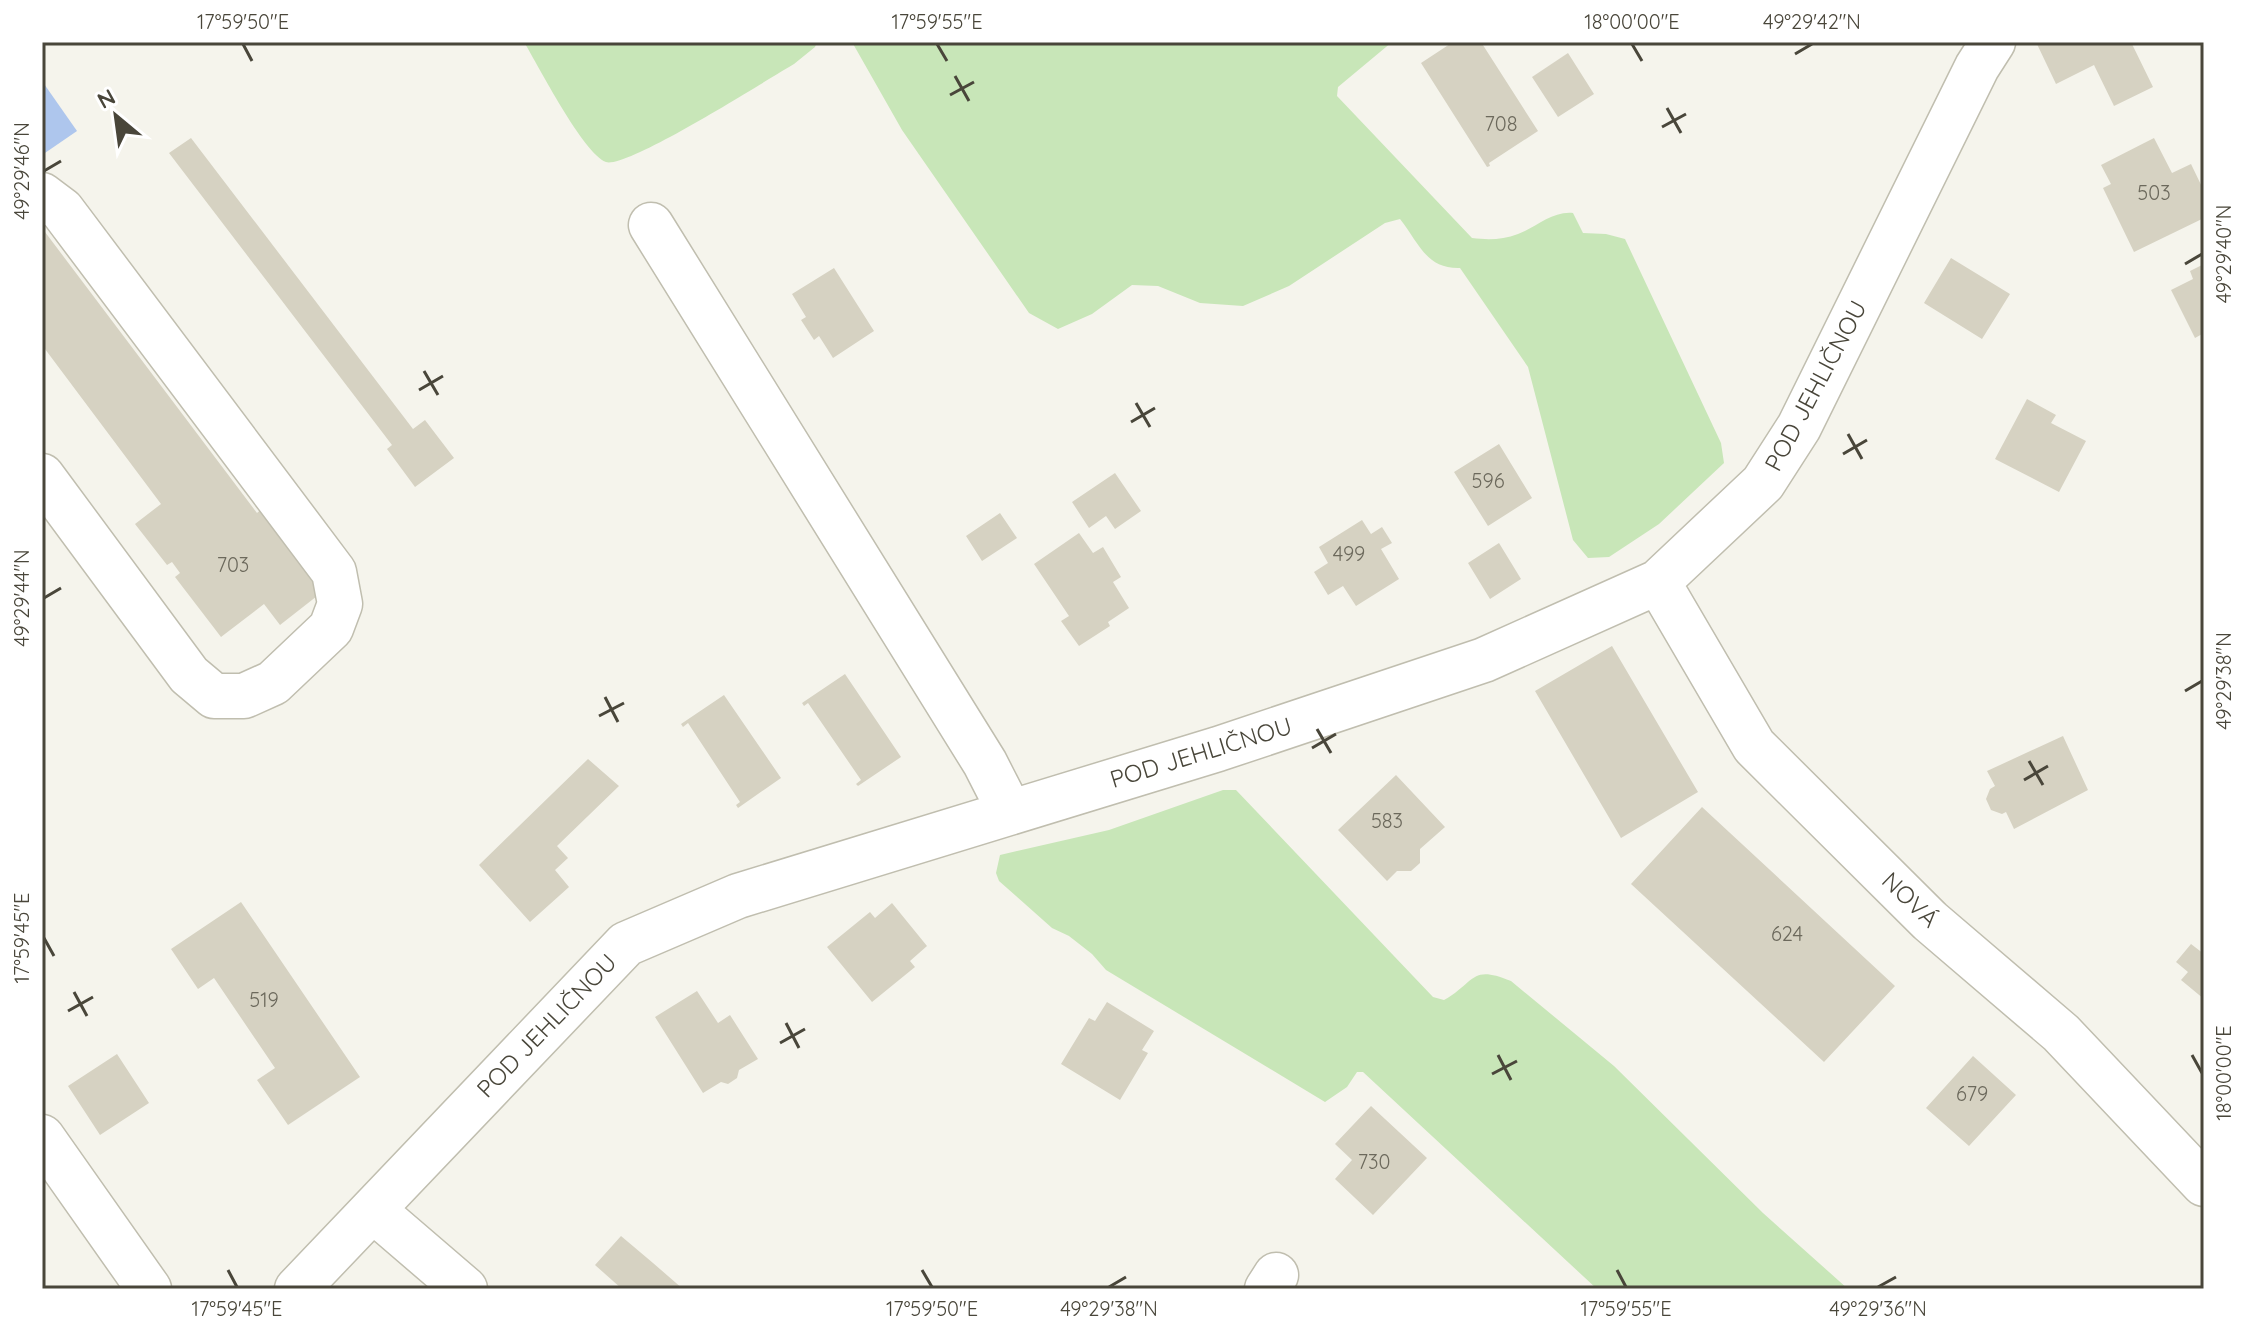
<svg xmlns="http://www.w3.org/2000/svg" width="2246" height="1331" viewBox="0 0 2246 1331" font-family="Quicksand,sans-serif">
	<style>
		.green { fill: #c8e6b8 }
		.water { fill: #aec6ed }
		.building { fill: #d6d2c2 }
		.lines { fill: none; stroke-linecap: round; stroke-linejoin: round }
		.minor-casing { stroke: #c0beaf; stroke-width: 47 }
		.minor { stroke: #fff; stroke-width: 44 }
		.ticks { fill: none; stroke: #49463a; stroke-width: 3 }
		.labels { text-anchor: middle; stroke-width: 6; stroke-linejoin: round; paint-order: stroke }
		.number-label { font-size: 20px; fill: #6c695c }
		.street-label { font-size: 24px; fill: #49463a; stroke: #fff }
		.neatline { fill: none; stroke: #49463a; stroke-width: 3 }
		.ticks-label { font-size: 20px; text-anchor: middle; fill: #49463a }
	</style>
	<rect width="100%" height="100%" fill="#f5f4ec"/>
	<path class="green" d="M524 42H817L815 47 794 64C768 79 627 169 606 162 583 153 539 67 524 42Z
		M852 42H1392L1338 87 1337 96 1472 238C1488 240 1502 240 1518 234 1537 227 1552 211 1573 213L1583 233 1606 234 1625 239 1721 443 1724 463 1659 524 1609 557 1588 558 1573 540 1528 367 1460 268C1426 269 1419 243 1400 219L1385 223 1289 286 1243 306 1200 303 1158 286 1132 285 1092 314 1058 329 1029 313 902 130Z
		M1223 790H1236L1433 997 1444 1000C1476 982 1470 964 1511 981L1614 1066 1763 1213 1848 1289H1597L1363 1072H1357L1347 1087 1325 1102 1106 970 1092 954 1069 936 1052 928 999 881 996 873 1000 855 1109 830Z"/>
	<path class="water" d="M42 81 77 131 42 155Z"/>
	<path class="building" d="M1453 42H1481L1538 131 1489 163 1490 166 1487 167 1421 63Z
		M2036 42H2131L2153 87 2114 106 2094 65 2056 84Z
		M1568 53 1594 94 1558 117 1532 77Z
		M191 138 413 429 425 420 454 458 415 487 387 449 392 445 169 153Z
		M2154 138 2172 173 2191 164 2204 191V218L2134 252 2103 188 2111 184 2101 165Z
		M42 228 257 513 264 507 326 589 280 625 264 604 221 637 175 577 180 573 172 562 167 565 135 524 161 504 42 345Z
		M1951 258 2010 294 1982 339 1924 303Z
		M2204 264V333L2195 338 2171 290 2193 279 2190 271Z
		M834 268 874 331 833 358 819 336 814 340 801 320 806 317 792 294Z
		M2027 399 2056 415 2051 423 2086 441 2059 492 1995 459Z
		M1499 444 1532 498 1488 526 1454 472Z
		M1115 473 1141 511 1115 529 1106 516 1089 528 1072 502Z
		M1000 513 1017 538 982 561 966 536Z
		M1362 520 1371 534 1382 527 1392 543 1381 549 1399 579 1356 606 1343 586 1328 595 1314 572 1328 563 1319 547Z
		M1079 533 1093 553 1103 547 1121 577 1113 582 1129 608 1108 622 1110 626 1079 646 1061 621 1069 616 1034 564Z
		M1499 543 1521 579 1490 599 1468 563Z
		M1612 646 1698 792 1621 838 1535 691Z
		M845 674 901 757 858 786 856 784 861 780 808 703 804 706 802 703Z
		M724 695 781 778 738 808 736 805 740 802 688 723 683 727 681 724Z
		M2063 736 2088 790 2014 829 2006 812 2002 814 1991 810 1986 799 1990 789 1995 786 1987 771Z
		M588 759 619 786 557 846 568 858 555 870 569 887 530 922 479 865Z
		M1396 775 1445 827 1420 849V863L1411 871H1397L1387 881 1338 830Z
		M1702 807 1895 986 1824 1062 1631 884Z
		M241 902 360 1077 288 1125 257 1080 275 1068 214 978 198 989 171 949Z
		M892 903 927 946 910 961 915 967 872 1002 827 947 870 912 875 918Z
		M2191 944 2204 954V999L2181 980 2188 972 2176 962Z
		M697 991 718 1023 730 1015 758 1059 739 1070 737 1078 728 1084 721 1082 703 1093 655 1017Z
		M1107 1002 1154 1031 1142 1050 1148 1053 1120 1100 1061 1064 1089 1018 1095 1021Z
		M117 1054 149 1103 100 1135 68 1086Z
		M1973 1056 2016 1095 1969 1146 1926 1108Z
		M1371 1106 1427 1158 1373 1215 1335 1179 1352 1160 1335 1144Z
		M621 1236 653 1263 683 1289H622L595 1265Z"/>
	<g class="lines">
		<defs>
			<path id="minor" d="M42 195 62 210 334 572 340 604 331 628 273 683 244 696H214L189 675 42 476
				M651 225 985 763 1010 812
				M1658 582 1754 746 1930 921 2061 1033 2204 1184
				M42 1137 149 1289
				M373 1210 465 1289
				M297 1289 626 944 738 896 1218 749 1484 660 1658 582 1763 483 1799 427 1977 67 1993 42
				M1267 1289 1276 1275"/>
		</defs>
		<use href="#minor" class="minor-casing"/>
		<use href="#minor" class="minor"/>
	</g>
	<path class="ticks" d="M243 44 252 61M937 44 947 61M1632 44 1642 61M1795 54 1812 44M955 76 969 101M950 95 974 82M1667 108 1681 133M1662 127 1686 114M44 171 61 161M2185 264 2202 254M424 371 438 395M419 390 443 376M1136 403 1150 427M1131 422 1155 408M1848 434 1862 459M1843 454 1867 440M44 598 61 588M2185 691 2202 681M605 697 618 722M599 716 624 703M1317 729 1331 753M1312 748 1336 734M2029 761 2043 785M2024 780 2048 766M44 938 54 956M74 992 87 1016M68 1011 93 997M786 1023 799 1048M780 1043 805 1029M1498 1055 1511 1080M2192 1055 2202 1073M1492 1074 1517 1061M228 1270 237 1287M922 1270 932 1287M1617 1270 1626 1287M1109 1287 1126 1277M1878 1287 1896 1277"/>
	<g class="labels">
		<g class="number-label">
			<text x="1501" y="131">708</text>
			<text x="2154" y="200">503</text>
			<text x="1488" y="488">596</text>
			<text x="1349" y="561">499</text>
			<text x="233" y="572">703</text>
			<text x="1387" y="828">583</text>
			<text x="1787" y="941">624</text>
			<text x="264" y="1007">519</text>
			<text x="1972" y="1101">679</text>
			<text x="1374" y="1169">730</text>
		</g>
		<g class="street-label">
			<text transform="translate(1816 386) rotate(-62)" y="8">POD JEHLIČNOU</text>
			<text transform="translate(1201 753) rotate(-17)" y="8">POD JEHLIČNOU</text>
			<text transform="translate(1910 900) rotate(44)" y="8">NOVÁ</text>
			<text transform="translate(547 1026) rotate(-46)" y="8">POD JEHLIČNOU</text>
		</g>
	</g>
	<rect width="2246" height="1331" fill="none" stroke="#ffffff" stroke-width="88"/>
	<g transform="translate(116 116) rotate(331)" stroke="#ffffff" stroke-width="6" paint-order="stroke">
	<path d="M0-6L14 30L0 20L-14 30Z" fill="#49463a"/>
	<text y="-12" font-size="22" font-weight="bold" text-anchor="middle" fill="#49463a">N</text>
	</g>
	<rect x="44" y="44" width="2158" height="1243" class="neatline"/>
	<g class="ticks-label">
		<text x="243" y="29">17°59'50"E</text>
		<text x="937" y="29">17°59'55"E</text>
		<text x="1632" y="29">18°00'00"E</text>
		<text x="1812" y="29">49°29'42"N</text>
		<text transform="translate(22 171) rotate(-90)" y="7">49°29'46"N</text>
		<text transform="translate(2224 254) rotate(-90)" y="7">49°29'40"N</text>
		<text transform="translate(22 598) rotate(-90)" y="7">49°29'44"N</text>
		<text transform="translate(2224 681) rotate(-90)" y="7">49°29'38"N</text>
		<text transform="translate(22 938) rotate(-90)" y="7">17°59'45"E</text>
		<text transform="translate(2224 1073) rotate(-90)" y="7">18°00'00"E</text>
		<text x="237" y="1316">17°59'45"E</text>
		<text x="932" y="1316">17°59'50"E</text>
		<text x="1109" y="1316">49°29'38"N</text>
		<text x="1626" y="1316">17°59'55"E</text>
		<text x="1878" y="1316">49°29'36"N</text>
	</g>
</svg>
